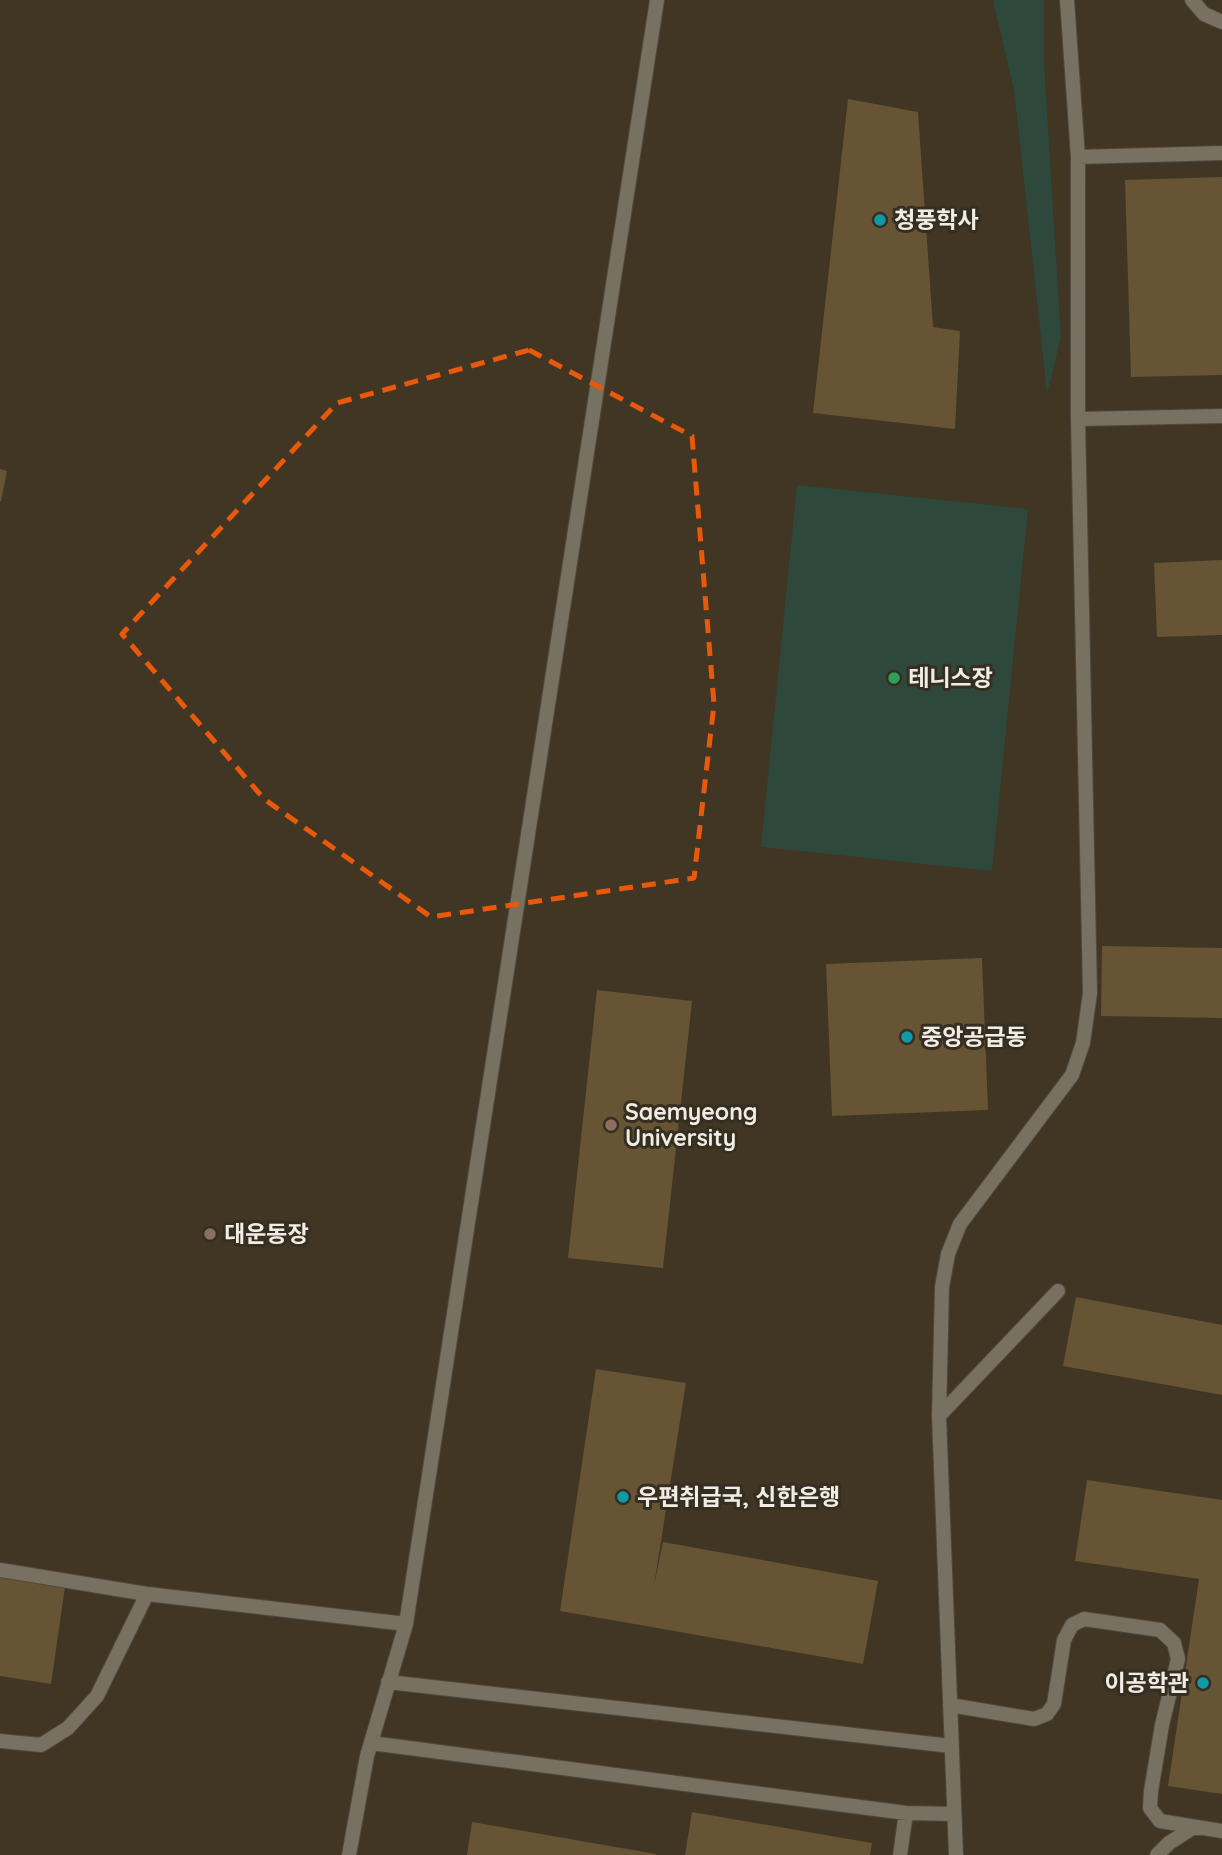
<svg xmlns="http://www.w3.org/2000/svg" width="1222" height="1855" viewBox="0 0 1222 1855" font-family="Quicksand,'Noto Sans KR',sans-serif">
	<style>
		.built { fill: #403623 }
		.green { fill: #2e483c }
		.building { fill: #665434 }
		.lines { fill: none; stroke-linecap: round; stroke-linejoin: round }
		.lane-casing { stroke: #4f493e; stroke-width: 16 }
		.lane { stroke: #787061; stroke-width: 14 }
		.marked { fill: none; stroke: #e8590c; stroke-width: 5; stroke-dasharray: 14 9; stroke-linejoin: round }
		.culture-dot { fill: #0f9aa8; stroke: #352e21; stroke-width: 2.5 }
		.leisure-dot { fill: #2e9e5b; stroke: #352e21; stroke-width: 2.5 }
		.education-dot { fill: #8d6e63; stroke: #352e21; stroke-width: 2.5 }
		.labels { text-anchor: middle; stroke-width: 6; stroke-linejoin: round; paint-order: stroke }
		.poi-label { font-size: 23px; font-weight: bold; fill: #f1ece4; stroke: #352e21; text-anchor: start }
	</style>
	<rect width="100%" height="100%" fill="#352e21"/>
	<path class="built" d="M0 0H994V6L1014 90 1047 391 1061 337 1044 61V0H1222V1855H0Z"/>
	<path class="green" d="M994 0H1044V61L1061 337 1047 394 1014 90 994 6Z
		M797 485 1028 509 992 871 761 847Z"/>
	<path class="building" d="M848 99 918 112 933 327 960 331 955 429 813 413Z
		M1222 177V375L1131 377 1125 180Z
		M0 469 7 471 1 501H0Z
		M1222 560V635L1157 637 1154 563Z
		M1102 946 1222 948V1018L1101 1016Z
		M982 958 988 1110 832 1116 826 964Z
		M597 990 692 1001 663 1268 568 1258Z
		M1076 1297 1222 1325V1395L1063 1366Z
		M596 1369 686 1383 654 1586 663 1542 878 1581 863 1664 560 1611Z
		M1087 1480 1222 1500V1794L1168 1786 1199 1579 1075 1561Z
		M0 1577 65 1587 51 1684 0 1676Z
		M692 1812 872 1843 870 1855H685Z
		M472 1822 656 1854V1855H467Z"/>
	<g class="lines">
		<defs>
			<path id="lane" d="M1192 0 1204 14 1222 22
				M1078 157 1222 153
				M1078 419 1222 416
				M939 1416 1058 1291
				M0 1570 147 1594 406 1624
				M388 1682 951 1746
				M950 1705 1034 1719 1047 1714 1054 1704 1064 1640 1072 1625 1084 1619 1160 1630 1174 1643 1178 1659 1162 1725 1151 1791 1150 1808 1160 1821 1222 1831
				M0 1741 41 1745 68 1728 97 1696 147 1594
				M371 1743 906 1813 954 1814
				M349 1855 367 1756 406 1624 657 0
				M900 1855 906 1813
				M956 1855 939 1416 942 1287 948 1254 960 1224 1072 1075 1083 1043 1090 993 1078 419V157L1067 0
				M1157 1855 1169 1843 1194 1827"/>
		</defs>
		<use href="#lane" class="lane-casing"/>
		<use href="#lane" class="lane"/>
	</g>
	<path class="marked" d="M529 350 692 436 714 704 694 878 431 917 264 799 122 634 337 403Z"/>
	<g class="culture-dot">
		<circle cx="880" cy="220" r="7"/>
		<circle cx="907" cy="1037" r="7"/>
		<circle cx="623" cy="1497" r="7"/>
		<circle cx="1203" cy="1683" r="7"/>
	</g>
	<circle class="leisure-dot" cx="894" cy="678" r="7"/>
	<g class="education-dot">
		<circle cx="611" cy="1125" r="7"/>
		<circle cx="210" cy="1234" r="7"/>
	</g>
	<g class="labels">
		<g class="poi-label">
			<text x="894" y="228">청풍학사</text>
			<text x="908" y="686">테니스장</text>
			<text x="921" y="1045">중앙공급동</text>
			<text x="625" y="1120">Saemyeong<tspan x="625" dy="26">University</tspan></text>
			<text x="224" y="1242">대운동장</text>
			<text x="637" y="1505">우편취급국, 신한은행</text>
			<text x="1189" y="1691" text-anchor="end">이공학관</text>
		</g>
	</g>
</svg>
